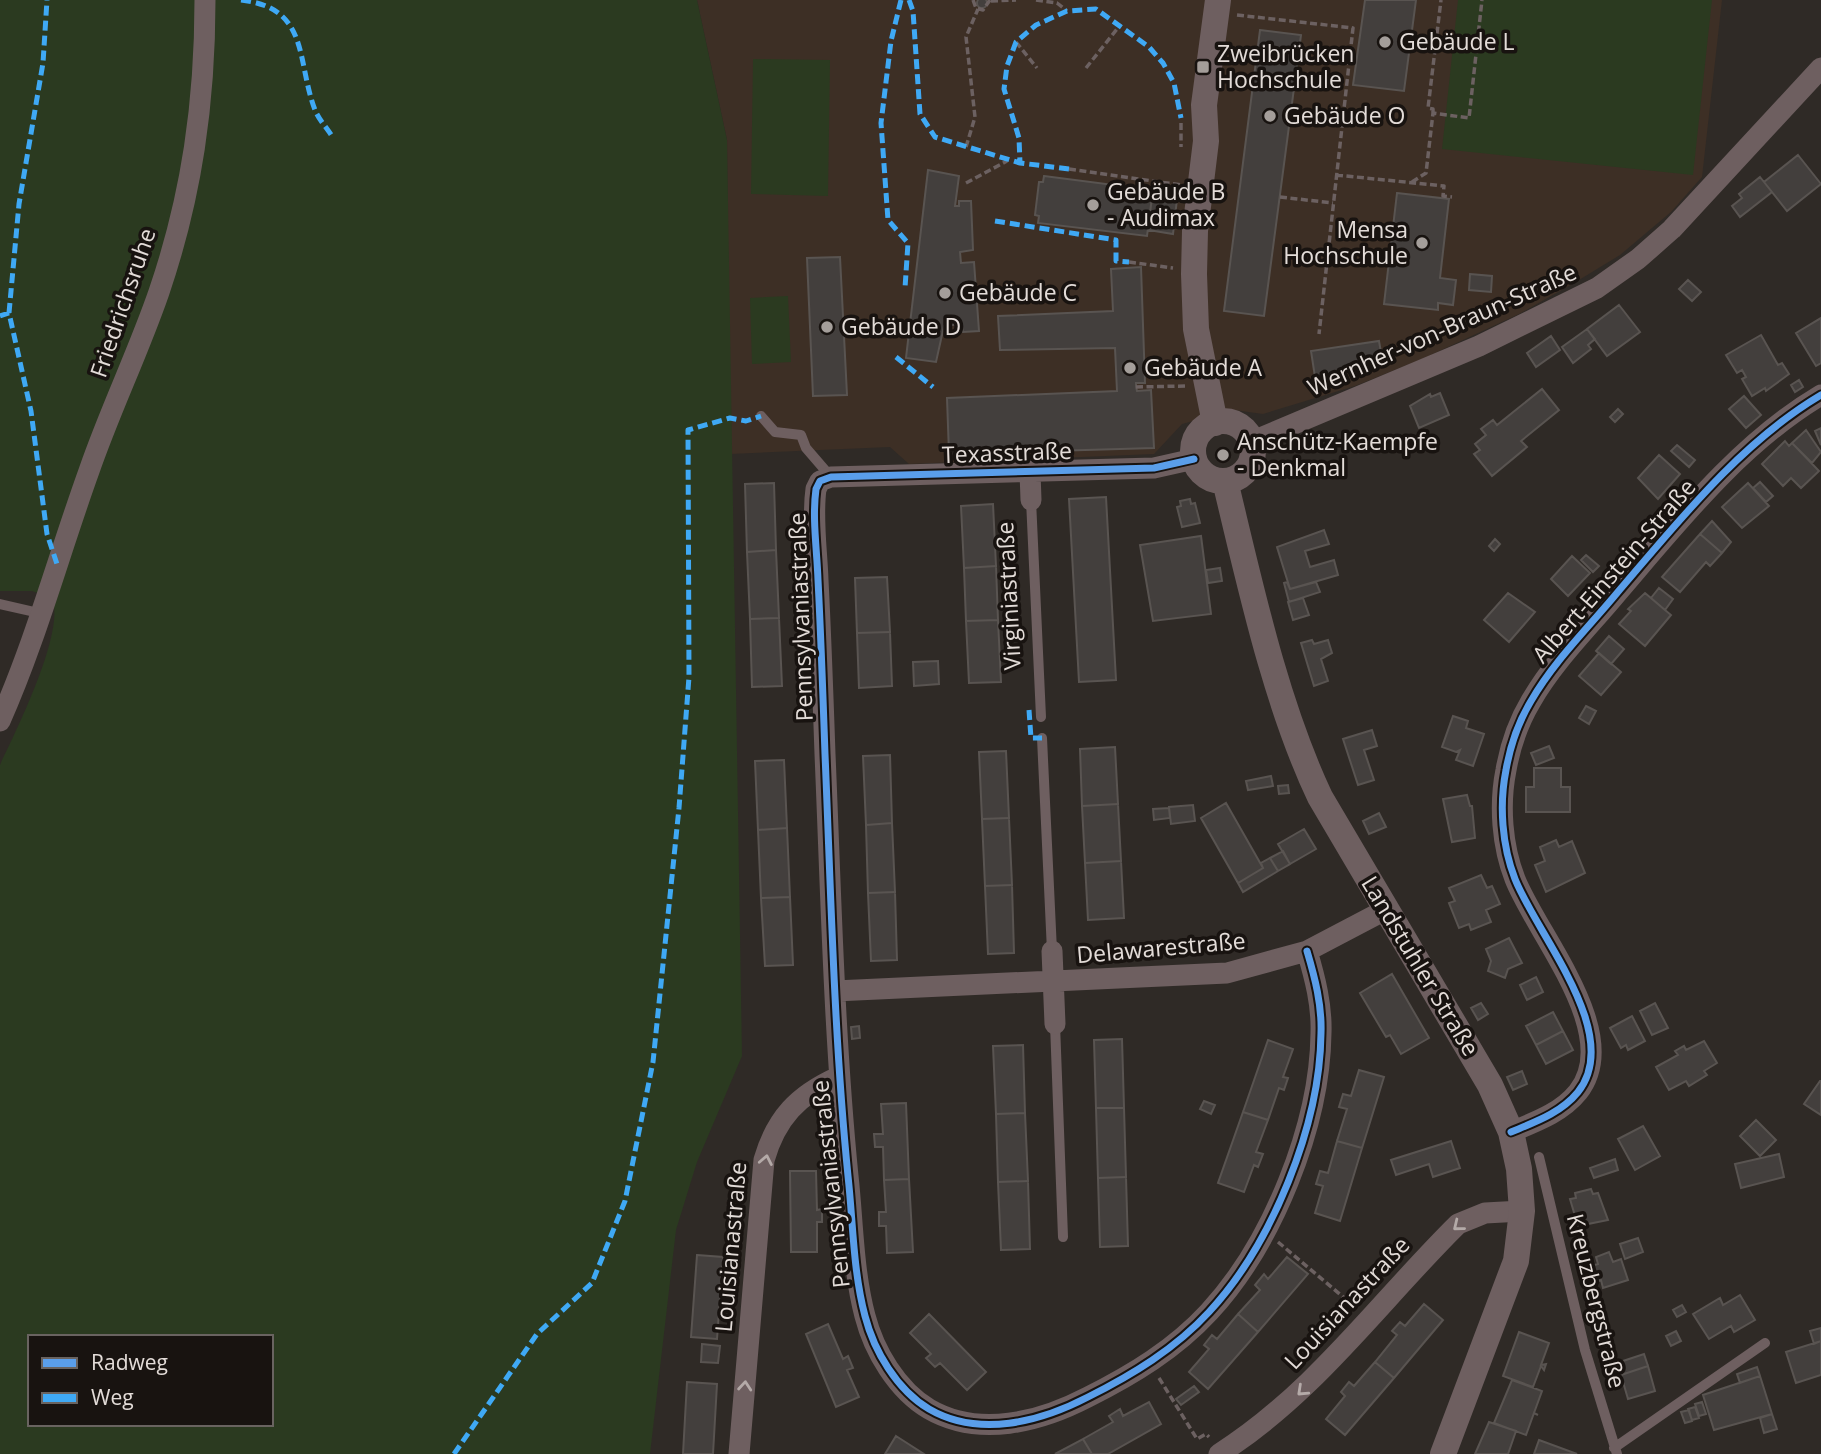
<svg xmlns="http://www.w3.org/2000/svg" width="1821" height="1454" viewBox="0 0 1821 1454" font-family="'Open Sans',sans-serif">
	<style>
		.built { fill: #3d2f25 }
		.green { fill: #2b3a20; fill-rule: evenodd }
		.building { fill: #433f3d; stroke: #595451; stroke-width: 2 }
		.lines { fill: none; stroke-linecap: round; stroke-linejoin: round }
		.path { stroke: #6c6161; stroke-width: 3.5; stroke-dasharray: 7 3.5; stroke-linecap: butt }
		.service { stroke: #6e5f60; stroke-width: 10 }
		.minor { stroke: #6e5f60; stroke-width: 21 }
		.tertiary { stroke: #6e5f60; stroke-width: 26 }
		.quiet { stroke: #3fa9f5; stroke-width: 5; stroke-dasharray: 10 5; stroke-linecap: butt }
		.cycleway-casing { stroke: #181310; stroke-width: 11 }
		.cycleway { stroke: #5a9eea; stroke-width: 7 }
		.oneway { stroke: #b4aaa8 }
		.poi-dot { fill: #a49e9a; stroke: #181310; stroke-width: 2.5 }
		.labels { text-anchor: middle; stroke-width: 7; stroke-linejoin: round; paint-order: stroke }
		.poi-label { font-size: 23px; fill: #e3dcd8; stroke: #181310; text-anchor: start }
		.street-label { font-size: 23px; fill: #e3dcd8; stroke: #181310 }
	</style>
	<rect width="100%" height="100%" fill="#2f2a26"/>
	<path class="built" d="M697 0H1722L1702 177 1671 212 1620 255 1574 283 1519 314 1422 359 1355 386 1263 414 1234 410 1182 424 1154 454 909 464 890 447 730 454 727 140Z"/>
	<path class="green" d="M0 0H697L727 140 742 1056 697 1162 676 1230 650 1454H0V765C16 731 66 631 52 598L32 591H0ZM30 1337H271V1424H30Z
		M1458 0H1712L1693 175 1442 149Z
		M753 59 830 60 828 196 751 194Z
		M788 296 791 362 752 364 750 298Z"/>
	<path class="building" d="M977 3a5 5 0 1 1 10 0a5 5 0 1 1-10 0Z
		M1365 0H1416L1404 91 1353 85Z
		M1260 30 1301 35 1264 316 1224 311Z
		M1798 155 1821 184 1787 211 1764 182Z
		M928 170 959 176 955 206H959V201H971L973 250 960 252 961 263 974 262 979 331 963 332 961 324 944 326 936 362 906 358Z
		M1044 176 1153 190 1147 236 1038 223 1039 216 1035 215 1039 182H1043Z
		M1760 177 1772 192 1740 217 1732 206 1742 198 1739 194Z
		M1397 193 1449 199 1440 278 1456 280 1453 305 1438 303V310L1384 304Z
		M1152 196 1177 199 1173 234 1148 230Z
		M840 257 847 395 813 396 807 258Z
		M1141 267 1145 383H1136V387L1137 391 1151 390 1154 448 949 454 947 398 1117 391 1115 348 1000 350 998 316 1113 311 1111 269Z
		M1470 274 1492 276 1491 292 1469 290Z
		M1688 280 1701 292 1692 301 1679 289Z
		M1619 305 1640 332 1607 356 1587 329Z
		M1821 318V363L1816 366 1796 333Z
		M1587 329 1595 339 1588 345 1591 349 1573 363 1562 347Z
		M1761 335 1778 365 1782 363 1789 374 1766 391 1765 388 1752 396 1742 379 1746 377 1742 370 1737 373 1726 355Z
		M1551 336 1560 350 1536 367 1527 353Z
		M1379 341 1383 364 1315 377 1311 351Z
		M1799 380 1803 387 1795 392 1791 385Z
		M1542 389 1559 410 1521 441 1527 447 1492 476 1474 454 1480 450 1475 444 1486 435 1481 429 1493 420 1497 425Z
		M1440 393 1449 415 1419 428 1410 406 1430 394 1431 397Z
		M1744 396 1761 415 1746 428 1729 409Z
		M1618 409 1623 414 1615 422 1610 417Z
		M1821 428V445L1815 431Z
		M1806 430 1821 452 1812 463 1792 443Z
		M1785 441 1789 446 1792 443 1819 471 1801 488 1791 478 1783 486 1762 464Z
		M1677 445 1695 460 1689 467 1671 451Z
		M1659 455 1680 474 1658 499 1638 478Z
		M1760 482 1773 496 1766 502 1753 488Z
		M774 483 776 550 747 552 745 484Z
		M1748 483 1769 506 1742 528 1722 507Z
		M1106 497 1116 680 1079 682 1069 499Z
		M1190 499 1191 504 1195 503 1200 523 1182 527 1177 507 1181 506 1180 501Z
		M993 504 996 566 964 568 961 506Z
		M1712 521 1731 542 1722 553 1700 534Z
		M1324 530 1329 544 1305 551 1310 567 1334 560 1338 575 1290 589 1277 547Z
		M1700 534 1722 553 1710 566 1706 562 1680 592 1662 577Z
		M1201 536 1211 614 1153 621 1140 545Z
		M1495 539 1500 544 1494 551 1489 546Z
		M776 550 779 618 750 619 747 552Z
		M1586 555 1599 566 1593 572 1581 560Z
		M1572 556 1590 573 1568 596 1551 579Z
		M996 566 998 620 966 621 964 568Z
		M1220 568 1222 581 1208 583 1206 570Z
		M887 577 890 632 857 633 855 578Z
		M1287 582 1290 589 1316 582 1320 592 1289 602 1284 583Z
		M1659 588 1673 599 1665 610 1651 598Z
		M1508 593 1535 612 1509 642 1484 620Z
		M1645 593 1671 615 1645 646 1619 624 1631 611 1628 609Z
		M1303 598 1309 615 1293 620 1288 602Z
		M779 618 782 686 752 687 750 619Z
		M998 620 1001 682 969 683 966 621Z
		M890 632 892 686 859 688 857 633Z
		M1609 636 1624 649 1611 664 1596 651Z
		M1312 640 1314 644 1328 640 1332 653 1321 659 1328 681 1314 686 1301 643Z
		M1599 653 1621 672 1601 695 1579 676Z
		M938 661 939 684 914 686 913 662Z
		M1586 706 1596 711 1589 724 1579 718Z
		M1453 716 1468 721 1466 728 1484 734 1473 766 1456 760 1460 750 1456 752 1442 747Z
		M1372 730 1377 746 1364 750 1374 780 1358 785 1343 739Z
		M1549 746 1554 758 1536 765 1531 753Z
		M1115 747 1118 804 1082 806 1080 749Z
		M1006 751 1009 818 982 819 979 752Z
		M890 755 892 823 866 825 863 756Z
		M784 760 787 828 758 830 755 761Z
		M1534 768H1561V787H1570V812H1526V787H1534Z
		M1271 776 1273 786 1248 790 1246 781Z
		M1288 785 1289 793 1279 794 1278 786Z
		M1467 795 1470 806H1472L1475 838 1452 842 1443 799Z
		M1226 803 1263 868 1238 883 1201 818Z
		M1118 804 1121 861 1085 863 1082 806Z
		M1193 805 1195 821 1171 824 1169 807Z
		M1169 808 1170 818 1154 820 1153 809Z
		M1379 813 1386 827 1369 834 1363 821Z
		M1009 818 1012 885 985 886 982 819Z
		M892 823 895 892 868 893 866 825Z
		M787 828 790 897 761 898 758 830Z
		M1304 829 1316 849 1290 864 1278 844Z
		M1556 840 1559 847 1572 841 1585 873 1546 892 1535 865 1545 861 1540 847Z
		M1283 851 1290 864 1278 871 1270 858Z
		M1270 858 1278 871 1243 892 1238 883 1263 868 1261 863Z
		M1121 861 1124 918 1088 920 1085 863Z
		M1481 875 1487 888 1492 886 1500 904 1486 910 1491 922 1471 930 1469 924 1459 928 1449 903 1455 901 1449 888Z
		M1012 885 1014 953 988 954 985 886Z
		M895 892 897 960 871 961 868 893Z
		M790 897 793 965 765 966 761 898Z
		M1509 938 1522 963 1508 969 1505 978 1488 971 1491 961 1486 949Z
		M1392 974 1429 1038 1401 1054 1390 1035 1386 1037 1360 993Z
		M1536 977 1543 992 1527 1000 1520 985Z
		M1481 1003 1488 1014 1478 1020 1471 1008Z
		M1655 1003 1668 1028 1652 1035 1640 1011Z
		M1553 1012 1563 1031 1536 1045 1526 1026Z
		M1632 1016 1645 1041 1628 1050 1626 1045 1621 1048 1610 1028Z
		M859 1026 860 1038 852 1039 851 1027Z
		M1563 1031 1573 1050 1546 1064 1536 1045Z
		M1122 1039 1124 1108H1096L1094 1040Z
		M1268 1040 1293 1049 1283 1077 1288 1078 1284 1090 1279 1088 1268 1120 1243 1112Z
		M1704 1041 1717 1063 1704 1071 1707 1075 1689 1086 1686 1081 1669 1090 1656 1067 1678 1055 1675 1051 1684 1046 1686 1050Z
		M1023 1045 1025 1113 996 1114 993 1046Z
		M1359 1070 1384 1077 1362 1148 1337 1141 1347 1109 1339 1107 1343 1094 1351 1096Z
		M1522 1071 1527 1084 1513 1090 1507 1077Z
		M1820 1081H1821V1115L1804 1104Z
		M1204 1101 1215 1105 1211 1114 1200 1109Z
		M906 1103 909 1179 884 1180 883 1147H875L874 1134H883L881 1104Z
		M1096 1108H1124L1126 1177 1098 1178Z
		M1243 1112 1268 1120 1256 1152 1263 1154 1258 1167 1254 1165 1244 1192 1218 1183Z
		M1025 1113 1028 1181 998 1182 996 1114Z
		M1756 1120 1776 1140 1760 1156 1740 1136Z
		M1643 1126 1660 1156 1635 1170 1618 1139Z
		M1337 1141 1362 1148 1340 1221 1315 1213 1323 1186 1316 1184 1320 1171 1328 1173Z
		M1451 1141 1460 1168 1433 1177 1429 1164 1396 1175 1391 1160Z
		M1779 1154 1784 1177 1741 1188 1735 1164Z
		M1615 1159 1618 1170 1594 1178 1590 1168Z
		M790 1171H816L817 1210 822 1209V1222H817V1252H791Z
		M1126 1177 1128 1246 1100 1247 1098 1178Z
		M909 1179 913 1252 887 1253 886 1226H879V1212H886L884 1180Z
		M1028 1181 1030 1249 1001 1250 998 1182Z
		M1591 1189 1593 1194 1598 1193 1608 1220 1578 1226 1570 1199 1576 1198 1575 1193Z
		M1638 1238 1643 1252 1625 1259 1620 1244Z
		M1609 1252 1613 1262 1621 1259 1628 1280 1603 1288 1601 1280 1596 1282 1591 1266 1598 1264 1596 1257Z
		M697 1255 723 1257 717 1339 691 1337Z
		M1287 1257 1308 1274 1258 1332 1238 1314 1260 1290 1255 1285 1264 1274 1268 1279Z
		M1740 1295 1755 1320 1734 1332 1731 1326 1709 1339 1693 1314 1720 1298 1723 1305Z
		M1424 1304 1443 1320 1394 1378 1375 1362 1397 1335 1392 1331 1400 1322 1405 1326Z
		M1682 1305 1686 1312 1677 1317 1673 1310Z
		M929 1314 986 1372 967 1390 940 1363 935 1367 926 1358 931 1354 910 1333Z
		M1238 1314 1258 1332 1208 1389 1189 1372 1209 1349 1204 1345 1212 1335 1217 1339Z
		M828 1324 843 1359 848 1356 853 1368 847 1370 859 1397 836 1407 806 1334Z
		M1821 1328V1341L1814 1344 1810 1331Z
		M1676 1331 1681 1341 1671 1346 1666 1336Z
		M1519 1332 1549 1343 1541 1365 1546 1364 1544 1370 1541 1366 1533 1387 1503 1376Z
		M1821 1341V1375L1796 1383 1786 1352Z
		M702 1344 720 1346 718 1363 701 1362Z
		M1644 1354 1648 1366 1621 1375 1617 1363Z
		M1375 1362 1394 1378 1345 1435 1326 1419 1345 1396 1341 1392 1349 1382 1354 1386Z
		M1648 1366 1655 1391 1628 1399 1621 1375Z
		M1757 1367 1760 1376 1740 1383 1737 1374Z
		M1760 1376 1772 1414 1714 1430 1703 1395Z
		M1512 1380 1542 1391 1534 1413 1538 1415 1534 1413 1526 1435 1494 1423Z
		M687 1382 717 1384 713 1454H683Z
		M1194 1386 1199 1392 1181 1405 1176 1399Z
		M1149 1402 1161 1424 1108 1454H1092L1083 1439 1113 1422 1109 1416 1120 1409 1123 1416Z
		M1702 1402 1706 1414 1699 1416 1695 1404Z
		M1695 1407 1699 1418 1692 1420 1688 1409Z
		M1689 1410 1692 1421 1685 1423 1681 1412Z
		M1772 1414 1777 1429 1764 1433 1760 1418Z
		M1489 1422 1516 1431 1508 1454H1475Z
		M896 1436 924 1454H885Z
		M1083 1439 1092 1454H1055Z
		M1539 1440 1577 1454H1534Z"/>
	<g class="lines">
		<path class="path" d="M973 0 976 8 983 10 990 0
			M1036 0 1057 3 1067 11
			M991 1 1016 0
			M1237 15 1353 28 1319 334
			M1016 42 1037 68
			M1086 68 1121 24
			M1433 113V109L1428 108 1441 0
			M1181 123V147
			M966 147 975 117 966 37 978 9
			M1069 169 1181 185
			M1336 175 1444 186 1443 196 1452 197
			M1412 182 1426 173 1433 113 1469 118 1482 0
			M966 183 1007 161
			M1280 197 1333 203
			M1129 262 1173 268
			M1136 387 1186 386
			M1278 1242 1355 1307
			M1159 1378 1197 1439 1206 1434 1209 1437"/>
		<path class="service" d="M761 416 775 432 801 435 806 448 831 477
			M1031 500 1041 717
			M0 604 39 613
			M1042 738 1052 951
			M1055 1024 1063 1237
			M1539 1157 1585 1350 1617 1454
			M1614 1448 1765 1343"/>
		<path class="minor" d="M1251 442 1479 346 1597 288 1638 259 1672 229 1821 68
			M1194 459 1154 468 831 477 820 481 816 489C812 518 817 550 818 580 821 638 823 696 825 754 831 895 834 1035 848 1176 853 1221 853 1271 865 1316 874 1351 897 1390 929 1409 979 1438 1040 1422 1088 1397 1132 1375 1175 1349 1209 1312 1272 1244 1320 1126 1321 1033 1322 1005 1315 978 1307 951
			M1030 472 1031 500
			M0 721C36 640 59 554 89 471 110 410 138 353 159 292 192 195 205 102 205 0
			M1052 951 1055 1024
			M835 991 1227 973 1307 951 1387 909
			M1511 1132C1535 1122 1561 1113 1578 1092 1624 1034 1537 935 1515 879 1502 846 1499 805 1506 770 1510 747 1519 721 1531 701 1554 661 1588 628 1617 593 1678 522 1740 443 1821 395
			M739 1454 764 1160C776 1118 798 1095 838 1077
			M1219 1454C1315 1393 1378 1303 1458 1224L1485 1213 1522 1211"/>
		<path class="tertiary" d="M1193 451a30 30 0 1 1 60 0a30 30 0 1 1-60 0Z
			M1215 423 1196 329 1194 274 1195 231 1206 141 1204 105 1218 0
			M1225 481C1250 584 1275 702 1320 797L1490 1085 1511 1132 1519 1169 1522 1211 1516 1261 1443 1454"/>
		<path class="quiet" d="M241 0C310 8 296 60 315 110 319 120 328 129 333 138
			M901 0 891 41 881 123 888 220 908 243 905 288
			M909 0 913 11 920 114 935 137 1020 163
			M1069 169 1020 163 1019 138 1004 89 1007 66 1016 42 1036 25 1067 11 1096 9 1149 47 1163 63 1174 83 1181 118
			M995 221 1116 240V261L1129 262
			M9 313 19 204 43 63 47 0
			M0 316 9 313 31 411 47 534 57 564
			M896 357 933 387
			M1029 710 1031 738H1042
			M454 1454 537 1334 592 1283 625 1201 653 1062 679 808 689 677 688 430 730 418 746 421 761 416"/>
		<defs>
			<path id="cycleway" d="M1194 459 1154 468 831 477 820 481 816 489C812 518 817 550 818 580 821 638 823 696 825 754 831 895 834 1035 848 1176 853 1221 853 1271 865 1316 874 1351 897 1390 929 1409 979 1438 1040 1422 1088 1397 1132 1375 1175 1349 1209 1312 1272 1244 1320 1126 1321 1033 1322 1005 1315 978 1307 951
				M1511 1132C1535 1122 1561 1113 1578 1092 1624 1034 1537 935 1515 879 1502 846 1499 805 1506 770 1510 747 1519 721 1531 701 1554 661 1588 628 1617 593 1678 522 1740 443 1821 395"/>
		</defs>
		<use href="#cycleway" class="cycleway-casing"/>
		<use href="#cycleway" class="cycleway"/>
	</g>
	<defs><path id="oneway-chevron" d="M-2-3.5L2.5 0L-2 3.5" fill="none" stroke-width="1.6" stroke-linecap="round" stroke-linejoin="round" transform="scale(1.75)"/></defs>
	<g class="oneway">
		<use href="#oneway-chevron" transform="translate(766 1160) rotate(-79)"/>
		<use href="#oneway-chevron" transform="translate(1458 1226) rotate(141)"/>
		<use href="#oneway-chevron" transform="translate(745 1386) rotate(-85)"/>
		<use href="#oneway-chevron" transform="translate(1302 1391) rotate(137)"/>
	</g>
	<g class="poi-dot">
		<circle cx="1385" cy="42" r="7"/>
		<rect x="1196" y="60" width="14" height="14" rx="3.5"/>
		<circle cx="1270" cy="116" r="7"/>
		<circle cx="1093" cy="205" r="7"/>
		<circle cx="1422" cy="243" r="7"/>
		<circle cx="945" cy="293" r="7"/>
		<circle cx="827" cy="327" r="7"/>
		<circle cx="1130" cy="368" r="7"/>
		<circle cx="1223" cy="455" r="7"/>
	</g>
	<g class="labels">
		<g class="poi-label">
			<text x="1399" y="50">Gebäude L</text>
			<text x="1217" y="62">Zweibrücken<tspan x="1217" dy="26">Hochschule</tspan></text>
			<text x="1284" y="124">Gebäude O</text>
			<text x="1107" y="200">Gebäude B<tspan x="1107" dy="26">- Audimax</tspan></text>
			<text x="1408" y="238" text-anchor="end">Mensa<tspan x="1408" dy="26">Hochschule</tspan></text>
			<text x="959" y="301">Gebäude C</text>
			<text x="841" y="335">Gebäude D</text>
			<text x="1144" y="376">Gebäude A</text>
			<text x="1237" y="450">Anschütz-Kaempfe<tspan x="1237" dy="26">- Denkmal</tspan></text>
		</g>
		<g class="street-label">
			<text transform="translate(123 303) rotate(-71)" y="8">Friedrichsruhe</text>
			<text transform="translate(1442 330) rotate(-24)" y="8">Wernher-von-Braun-Straße</text>
			<text transform="translate(1007 453) rotate(-2)" y="8">Texasstraße</text>
			<text transform="translate(1614 571) rotate(-49)" y="8">Albert-Einstein-Straße</text>
			<text transform="translate(1009 596) rotate(-93)" y="8">Virginiastraße</text>
			<text transform="translate(801 617) rotate(-92)" y="8">Pennsylvaniastraße</text>
			<text transform="translate(1161 948) rotate(-5)" y="8">Delawarestraße</text>
			<text transform="translate(1420 966) rotate(59)" y="8">Landstuhler Straße</text>
			<text transform="translate(831 1184) rotate(-96)" y="8">Pennsylvaniastraße</text>
			<text transform="translate(731 1247) rotate(-85)" y="8">Louisianastraße</text>
			<text transform="translate(1596 1301) rotate(76)" y="8">Kreuzbergstraße</text>
			<text transform="translate(1347 1303) rotate(-47)" y="8">Louisianastraße</text>
		</g>
	</g>
	<rect x="28" y="1335" width="245" height="91" fill="#181310" stroke="#696360" stroke-width="2"/>
	<rect x="42" y="1358" width="35" height="10" fill="#5a9eea" stroke="#696360" stroke-width="2"/>
	<text x="91" y="1370" font-size="21" fill="#e3dcd8">Radweg</text>
	<rect x="42" y="1393" width="35" height="10" fill="#3fa9f5" stroke="#696360" stroke-width="2"/>
	<text x="91" y="1405" font-size="21" fill="#e3dcd8">Weg</text>
</svg>
